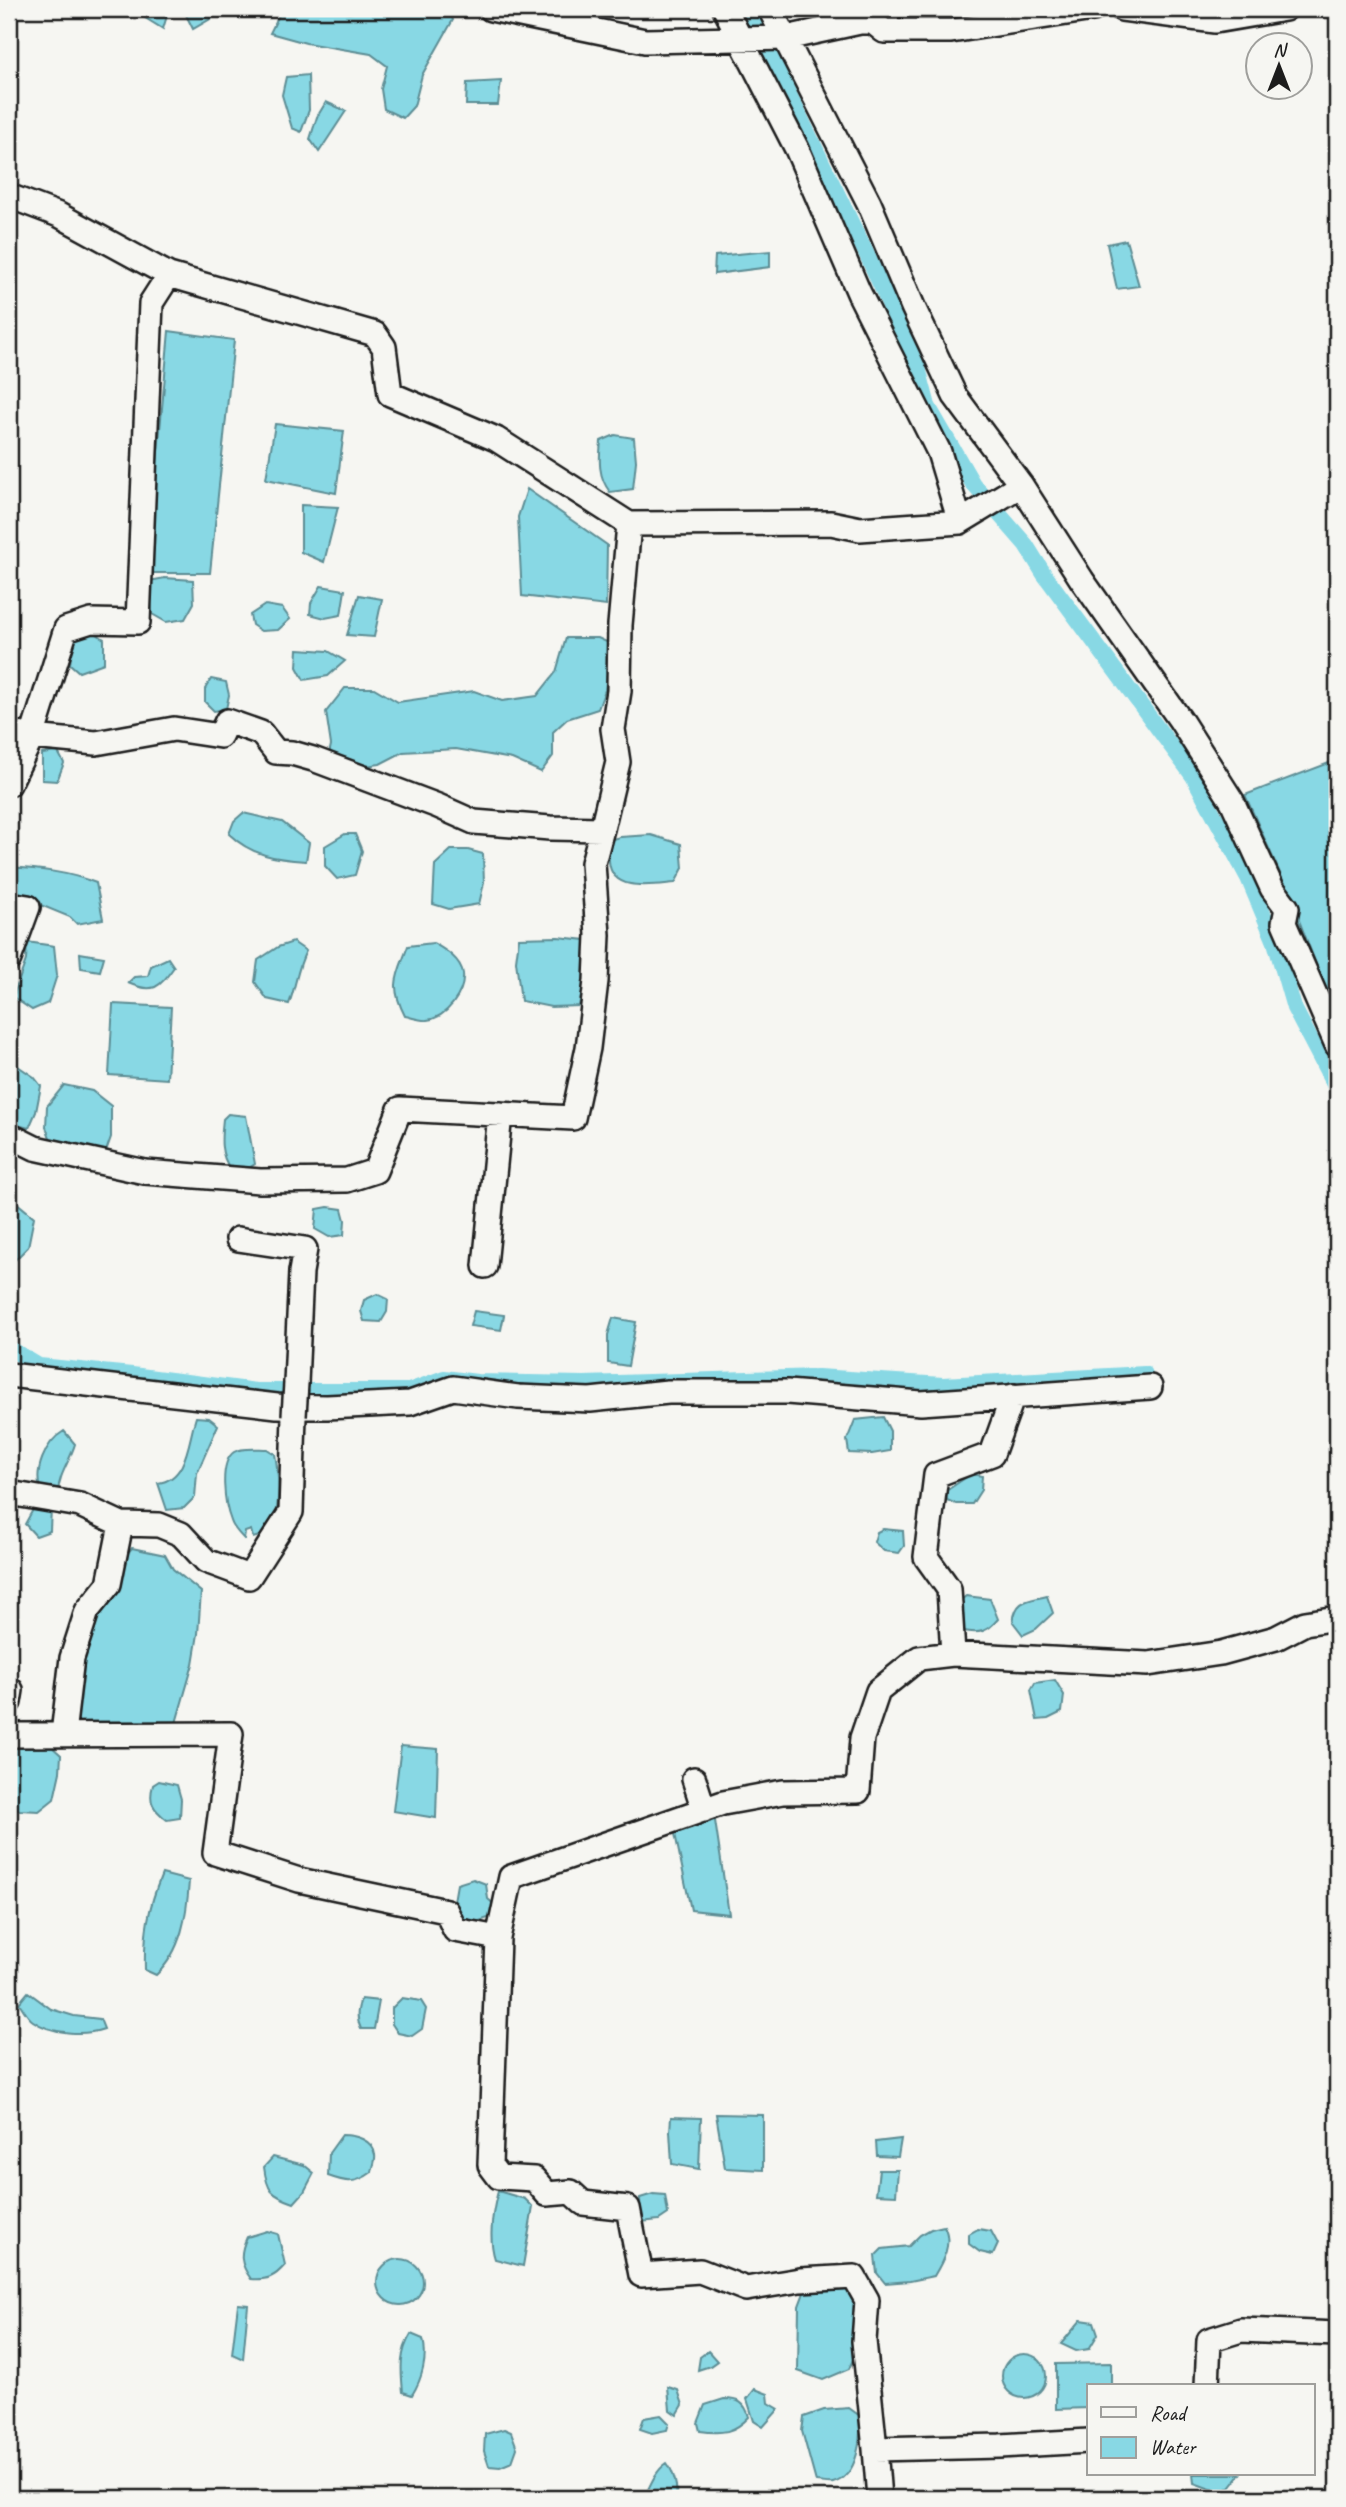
<svg xmlns="http://www.w3.org/2000/svg" width="1346" height="2507" viewBox="0 0 1346 2507" font-family="Caveat,sans-serif">
	<style>
		.water { fill: #88d8e4; stroke: #5d8d94; stroke-width: 2 }
		.lines { fill: none; stroke-linecap: round; stroke-linejoin: round }
		.canal { stroke: #88d8e4; stroke-width: 16 }
		.minor-casing { stroke: #1c1c1c; stroke-width: 28 }
		.minor { stroke: #f6f6f2; stroke-width: 23 }
		.minor-bridge-casing { stroke: #1c1c1c; stroke-width: 28; stroke-linecap: butt }
		.minor-bridge { stroke: #f6f6f2; stroke-width: 23 }
	</style>
	<rect width="100%" height="100%" fill="#f6f6f2"/>
	<filter id="ink" filterUnits="userSpaceOnUse"><feTurbulence type="fractalNoise" baseFrequency=".0143" numOctaves="2"/><feDisplacementMap in="SourceGraphic" scale="14" xChannelSelector="R" yChannelSelector="G"/><feConvolveMatrix kernelMatrix="1 2 1 2 8 2 1 2 1" color-interpolation-filters="sRGB"/></filter>
	<g filter="url(#ink)">
		<path class="water" d="M143 9H169L163 29 142 16Z
			M186 9H217L212 18 193 29 185 13Z
			M282 9H334L349 13 366 9H448L453 20 422 75 414 106 403 118 384 109 381 89 387 66 371 54 306 43 270 33Z
			M308 75 309 110 301 132 292 128 282 95 286 77Z
			M501 81 498 105H466L467 83Z
			M326 102 346 111 319 152 310 139 317 117Z
			M1126 240 1139 286 1117 289 1107 244Z
			M770 251V267L714 274 715 256Z
			M169 331 234 340 210 573H147Z
			M275 424 344 431 336 493 266 479Z
			M615 435 634 438 636 461 633 489 610 492C598 477 599 460 601 441Z
			M527 489 607 545 606 606 522 596 518 517Z
			M301 505 338 507 324 562 301 552Z
			M165 578 193 580 194 603 185 619 166 622 152 614 149 581Z
			M321 586 345 590 341 615 325 618 310 614 311 603Z
			M359 595 382 599 374 637 347 635Z
			M265 605 282 608 290 619 278 630 261 631 252 625 250 615Z
			M91 630 104 639V663L79 672 70 664 74 635Z
			M566 638H598L611 644 605 690 598 709 567 719 553 732V756L541 772 512 759 456 749 403 752 380 764 358 767 329 754 331 745 326 712 345 688H374L398 702 474 691 502 701 537 696 556 672Z
			M298 649 328 651 345 661 328 676 304 680 297 667Z
			M211 679 226 682 229 695 226 709 214 711 205 702V689Z
			M58 752 64 763 57 781 42 780V754Z
			M1337 760V1018L1286 887 1245 795Z
			M243 813 282 822 309 843 306 861C276 859 252 856 229 834L234 821Z
			M345 834H355L362 851 355 875 337 879 325 866V846Z
			M651 835 681 844 683 868 675 883C652 885 611 893 609 861 608 852 608 848 612 839L620 837Z
			M451 850H468L483 854 484 883 479 904 449 909 433 904 435 865Z
			M9 867C38 869 69 872 96 883L103 919 77 924 70 917 9 892Z
			M558 937 586 940 587 969 579 1006 551 1007 521 1001 516 961 519 938Z
			M27 942 54 946 57 975 48 1003 32 1010 13 997 26 960Z
			M293 942 306 951C297 968 296 986 289 1004L267 999 255 982 258 960 278 947Z
			M433 943C445 950 461 959 463 974 465 993 446 1018 427 1020 421 1021 411 1017 405 1016 389 985 397 976 408 946Z
			M80 953 104 957 100 971 81 968Z
			M168 958 174 967C159 988 154 994 128 983L134 977 148 976 151 966Z
			M113 1004 171 1007 167 1079 109 1075Z
			M9 1060 34 1077 41 1086 36 1112 29 1128 9 1123Z
			M64 1085 92 1091 111 1106V1137L105 1154 73 1143 69 1150 51 1140 46 1127 47 1106Z
			M228 1114 246 1116 255 1164 244 1171 231 1170C219 1154 221 1138 223 1119Z
			M9 1200 17 1203 34 1217 28 1247 9 1266Z
			M328 1207 342 1209 345 1220 344 1235 329 1237 315 1229 317 1209Z
			M377 1294 388 1299 387 1312 381 1322 364 1321 361 1311 364 1300Z
			M474 1311 504 1315 501 1330 470 1326Z
			M613 1318 636 1322 628 1366 608 1363V1335Z
			M196 1417 209 1418 218 1425 197 1473 195 1497 184 1508 167 1510 158 1483C188 1479 188 1441 196 1417Z
			M883 1417 890 1431V1451L872 1454 849 1453 847 1440 855 1420Z
			M64 1431 75 1444C70 1461 59 1474 58 1492L42 1493C32 1473 45 1442 64 1431Z
			M267 1449 275 1454C280 1481 280 1506 272 1532L253 1538 251 1530 245 1532 244 1539C239 1534 233 1528 231 1521 225 1506 218 1463 234 1452 242 1447 257 1449 267 1449Z
			M971 1474 982 1476 981 1490 972 1504H956L947 1500 946 1491Z
			M36 1504 51 1507 50 1531 36 1536 25 1524Z
			M883 1529 903 1531 904 1546 899 1553 884 1551 874 1542 877 1532Z
			M132 1548 165 1555 173 1569 201 1592 198 1634 193 1664 176 1723 140 1727 76 1722 74 1687 84 1637 124 1557Z
			M966 1596 990 1599 998 1619C987 1632 980 1634 963 1631L958 1621 956 1604Z
			M1047 1596 1053 1613 1036 1629 1023 1635 1013 1622C1016 1599 1027 1601 1047 1596Z
			M1055 1680 1064 1695 1062 1712 1048 1719 1037 1720 1031 1690 1035 1683Z
			M9 1745 51 1746 61 1755 60 1772 54 1799 39 1811 19 1810 9 1804Z
			M401 1746 438 1749 436 1818 393 1811Z
			M159 1781 177 1785 181 1799 180 1818 167 1820C153 1809 148 1802 153 1785Z
			M714 1814 729 1914 691 1910 674 1829Z
			M162 1874 189 1881C187 1914 182 1951 156 1975L145 1970C144 1933 148 1908 162 1874Z
			M473 1879 486 1884 488 1899 496 1906 491 1917 471 1924 455 1916 453 1907 457 1884Z
			M28 1992 51 2009 74 2016 100 2019 104 2029C84 2036 51 2034 33 2021 27 2017 23 2008 19 2003Z
			M402 1998 421 2001 426 2009 422 2029 412 2036 398 2033 392 2024V2008Z
			M361 1999 379 2001 374 2029H361C356 2018 357 2010 361 1999Z
			M716 2114 763 2115V2170L725 2168Z
			M671 2117 701 2118 699 2169 672 2164 670 2131Z
			M342 2135C354 2135 373 2139 375 2155 376 2159 373 2167 372 2172 356 2184 347 2183 328 2176L329 2153Z
			M901 2139 898 2157 877 2156 876 2142Z
			M273 2157 304 2165 314 2173 304 2192 294 2203C271 2195 267 2191 264 2167Z
			M879 2170H898L896 2195 876 2194Z
			M498 2191 525 2199 533 2207 523 2266 495 2259C488 2237 492 2213 498 2191Z
			M653 2194 665 2195 668 2214 659 2220 641 2222 640 2198Z
			M944 2226C953 2243 943 2261 934 2276L910 2281 885 2283 877 2273 875 2256 882 2249 909 2246 920 2235 931 2229Z
			M978 2229 991 2231 998 2244 993 2255 980 2252 969 2244V2234Z
			M267 2231 278 2234 285 2265C274 2278 267 2280 251 2279 240 2264 239 2254 247 2237Z
			M377 2282a23 23 0 1 1 46 0a23 23 0 1 1-46 0Z
			M846 2286 856 2302 853 2321 856 2352 849 2369 823 2380 798 2371 799 2306 805 2290Z
			M238 2304 248 2305 243 2359 232 2354Z
			M1081 2320 1094 2322 1098 2334 1089 2349 1076 2351 1061 2344Z
			M411 2334 423 2339C428 2358 422 2379 412 2395L403 2392C401 2370 399 2354 411 2334Z
			M708 2351 717 2361 710 2366 698 2370 700 2357Z
			M1002 2376a22 22 0 1 1 44 0a22 22 0 1 1-44 0Z
			M1111 2363V2386H1089V2408L1056 2409V2364Z
			M668 2387 678 2390 683 2405 677 2415 670 2410Z
			M755 2389 768 2394 769 2403 779 2409 763 2427 754 2421 747 2399Z
			M724 2399C738 2399 745 2402 749 2417 734 2433 722 2434 700 2431L698 2423 705 2405Z
			M849 2408 860 2416C861 2437 859 2476 833 2483 829 2484 821 2482 816 2482L802 2431 804 2417 824 2410Z
			M661 2415 669 2423 667 2430 652 2433 640 2429 644 2418Z
			M504 2429 511 2432 517 2448 512 2462 500 2467 489 2466 484 2451 485 2434Z
			M667 2463C673 2471 679 2489 675 2498H644C650 2486 655 2471 667 2463Z
			M1193 2474H1241L1230 2488 1216 2491 1194 2483Z"/>
		<g class="lines">
			<path class="canal" d="M746 9 759 33
				M766 47 868 257 918 368 928 406 973 484 1026 545 1044 574 1193 776 1248 878 1275 942 1294 1008 1337 1090
				M9 1348 39 1366 132 1375 256 1391H409L444 1378 477 1382 584 1384 818 1377 943 1385 1145 1374"/>
			<defs>
				<path id="minor" d="M491 9 645 41 786 38 860 22H873L884 31H951L1093 9
					M725 9 797 149 859 293 939 452 960 522
					M770 9 869 203 913 307 955 396 1021 485 1082 580 1181 721 1232 801 1272 888 1287 908 1284 923 1337 1045
					M1122 9 1215 21 1285 9
					M9 196 59 215 169 275 375 334 384 347 390 394 496 439 629 524 831 523 860 529 960 522 1021 485
					M9 732 32 737 66 629 91 621 138 622 151 303 169 275
					M9 784 32 737 96 743 174 729 220 736 227 721 261 733 276 752 292 753 313 759 438 806 474 822 550 828 602 829 618 762 613 729 619 691 620 625 629 524
					M9 904 28 907 9 959
					M9 1135 35 1148 145 1172 260 1181 347 1180 375 1171 400 1109 573 1118 588 1048 596 981 598 935 593 863 602 829
					M238 1239 305 1249 301 1272 296 1383
					M485 1266 500 1114
					M9 1375 277 1406 327 1407 410 1403 453 1388 518 1397 590 1400 668 1392H787L921 1403 1150 1387
					M9 1493 80 1505 121 1524 159 1525 181 1534 206 1561 249 1577 291 1512 294 1416
					M953 1654 949 1589 926 1557 936 1475 992 1454 1013 1396
					M9 1702 11 1690
					M63 1734 72 1658 87 1611 109 1584 121 1524
					M9 1735 231 1734 215 1853 299 1880 446 1911 455 1930 498 1938 511 1877 723 1803 783 1792 858 1791 862 1738 878 1691 919 1658 953 1654 1148 1664 1221 1653 1276 1638 1305 1623 1337 1618
					M694 1779 704 1810
					M498 1938 490 2165 499 2177 534 2179 547 2194 571 2192 583 2203 628 2208 641 2275 700 2271 746 2289 800 2280 854 2277 867 2300 864 2341 875 2449 1000 2446 1089 2441
					M1207 2386 1209 2340 1241 2330 1337 2334
					M875 2449 879 2498"/>
			</defs>
			<use href="#minor" class="minor-casing"/>
			<use href="#minor" class="minor"/>
			<defs>
				<path id="minor-bridge" d="M294 1416 296 1383"/>
			</defs>
			<use href="#minor-bridge" class="minor-bridge-casing"/>
			<use href="#minor-bridge" class="minor-bridge"/>
		</g>
	</g>
	<rect width="1346" height="2507" fill="none" stroke="#f6f6f2" stroke-width="35"/>
	<rect x="18" y="18" width="1311" height="2472" fill="none" stroke="#1c1c1c" stroke-width="2.5" filter="url(#ink)"/>
	<rect x="1087" y="2384" width="228" height="91" fill="#f6f6f2" stroke="#9f9f9c" stroke-width="2"/>
	<rect x="1101" y="2407" width="35" height="10" fill="#f6f6f2" stroke="#9f9f9c" stroke-width="2"/>
	<text x="1150" y="2420" font-size="21" fill="#1c1c1c">Road</text>
	<rect x="1101" y="2437" width="35" height="21" fill="#88d8e4" stroke="#9f9f9c" stroke-width="2"/>
	<text x="1150" y="2454" font-size="21" fill="#1c1c1c">Water</text>
	<g transform="translate(1279 66)"><circle r="33" fill="#f6f6f2" stroke="#9f9f9c" stroke-width="2"/>
	<path d="M0-5L12 26L0 18L-12 26Z" fill="#1c1c1c"/>
	<text y="-10" font-size="19" font-weight="bold" text-anchor="middle" fill="#1c1c1c">N</text>
	</g>
</svg>
